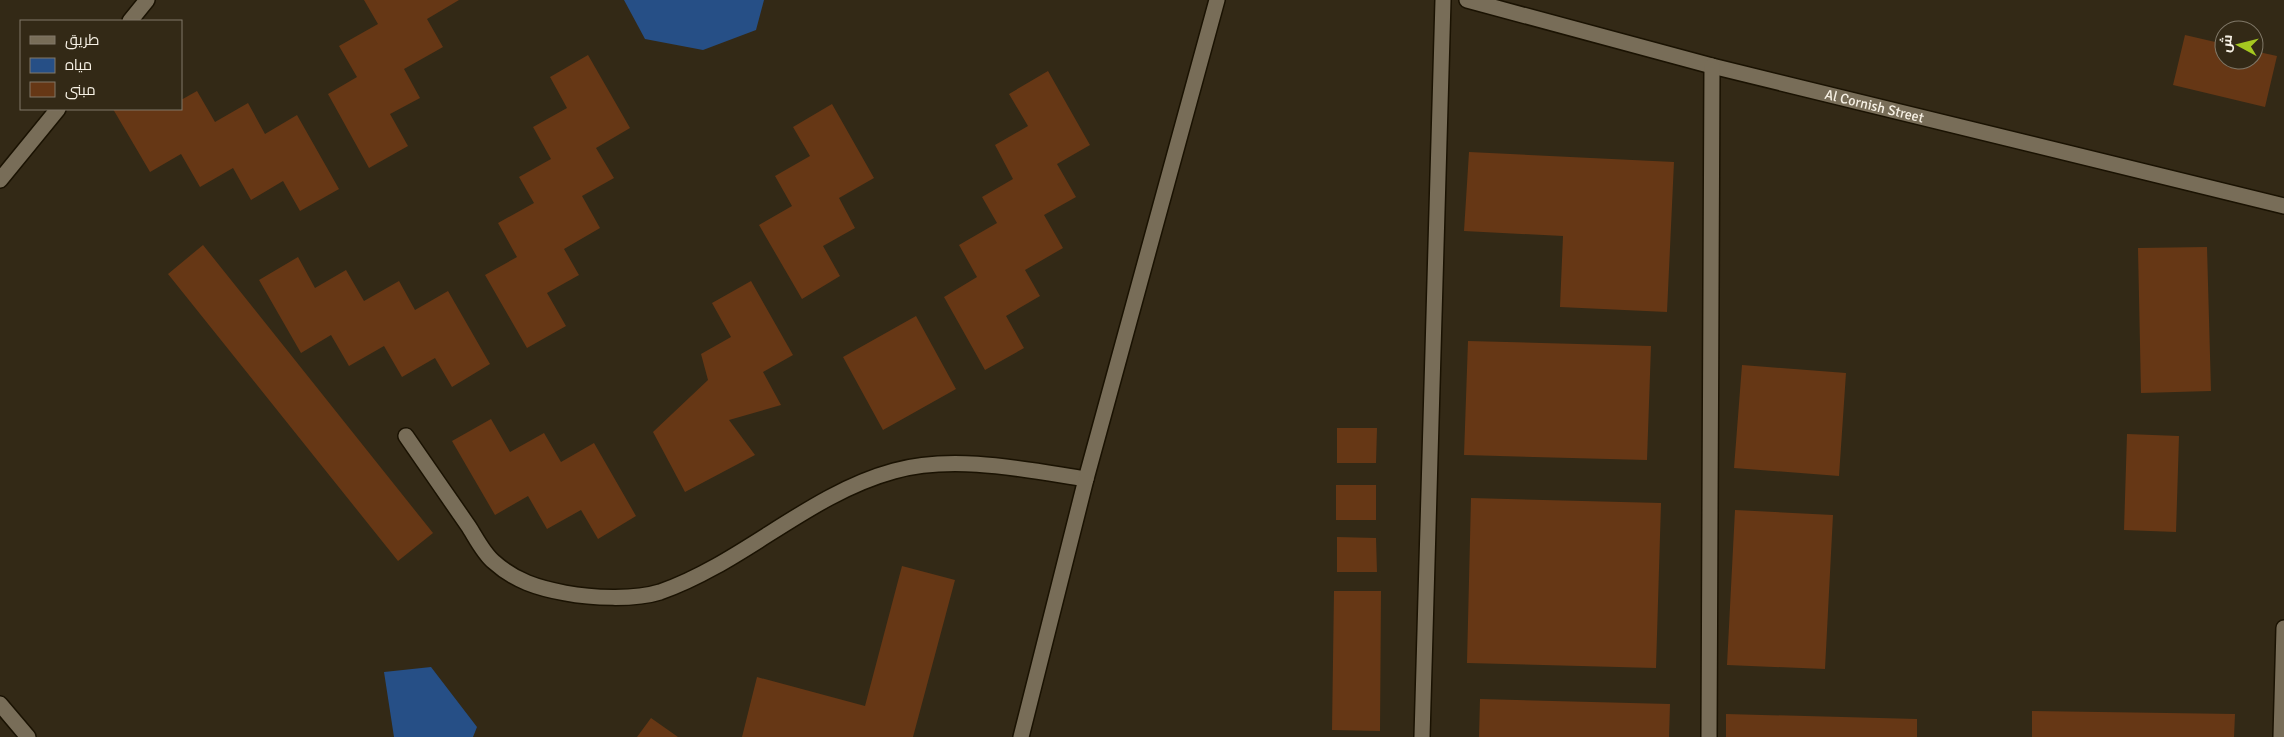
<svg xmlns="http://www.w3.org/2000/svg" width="2284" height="737" viewBox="0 0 2284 737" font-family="Signika,Cairo,sans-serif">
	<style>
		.water { fill: #264f86 }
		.building { fill: #663715 }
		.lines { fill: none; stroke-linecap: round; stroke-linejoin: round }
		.minor-casing { stroke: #1a1202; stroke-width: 18 }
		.minor { stroke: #786d58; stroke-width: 15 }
		.labels { text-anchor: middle; stroke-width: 5; stroke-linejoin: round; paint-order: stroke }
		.street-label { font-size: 14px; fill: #f7f1e5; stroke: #332916 }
	</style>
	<rect width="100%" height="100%" fill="#332916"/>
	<path class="water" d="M624 0H764L756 30 703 50 645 39Z
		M431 667 477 727 473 737H394L384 672Z"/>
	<path class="building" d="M364 0H459L427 19 443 47 404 69 420 98 390 114 408 146 369 168 328 94 357 77 339 46 378 24Z
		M2185 35 2224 44V60H2254V51L2277 56 2265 107 2173 85Z
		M588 55 630 128 596 148 614 178 582 196 600 228 564 249 579 275 547 293 566 326 527 348 485 275 517 257 498 223 534 203 519 177 551 159 533 127 567 108 550 77Z
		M1048 71 1090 145 1057 164 1076 197 1044 215 1063 248 1025 270 1040 296 1006 316 1024 348 985 370 944 297 977 277 959 245 997 223 982 197 1013 179 995 145 1028 126 1009 94Z
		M197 91 215 122 248 103 265 134 297 115 339 189 300 211 283 181 251 200 233 168 200 187 181 154 150 172 113 109H181V100Z
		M832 104 874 178 839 198 855 228 823 246 840 276 802 299 759 225 792 206 775 176 810 156 793 127Z
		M1469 152 1674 162 1667 312 1560 307 1563 236 1464 231Z
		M203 245 433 533 398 561 168 274Z
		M2207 247 2211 391 2141 393 2138 248Z
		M298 257 315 288 346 270 364 301 399 281 415 310 448 291 490 364 452 387 435 358 402 377 384 346 349 366 331 335 301 353 259 280Z
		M751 281 793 355 763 372 781 405 729 420 755 455 685 492 653 432 708 380 701 354 731 337 712 303Z
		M916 316 956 389 883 430 843 357Z
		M1468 341 1651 346 1647 460 1464 455Z
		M1742 365 1846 373 1839 476 1734 468Z
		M491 419 510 452 544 433 561 462 594 443 636 516 598 539 581 510 547 529 528 496 495 515 452 441Z
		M1337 428H1377L1376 463H1337Z
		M2127 434 2179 436 2176 532 2124 530Z
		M1336 485H1376V520H1336Z
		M1471 498 1661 503 1656 668 1467 663Z
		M1735 510 1833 515 1825 669 1727 665Z
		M1337 537 1376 538 1377 572H1337Z
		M902 566 955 580 913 737H742L757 677 865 706Z
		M1334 591H1381L1380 731 1332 730Z
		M1480 699 1670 704 1669 737H1479Z
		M2032 711 2235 714 2234 737H2032Z
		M1726 714 1917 719V737H1726Z
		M651 718 678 737H637Z"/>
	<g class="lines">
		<defs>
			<g id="minor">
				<path id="s1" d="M1467 0 1712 66 2284 206"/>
				<path d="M130 21 147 0"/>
				<path d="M0 180 58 109"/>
				<path d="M406 436C427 466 448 497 469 527 476 538 484 554 494 562 515 581 538 588 565 593 591 598 635 600 660 592 743 563 809 494 894 471 954 454 1027 470 1086 479"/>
				<path d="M0 704 28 737"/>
				<path d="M1021 737 1086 479 1217 0"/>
				<path d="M1422 737 1443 0"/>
				<path d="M1709 737 1712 66"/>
				<path d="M2281 737 2284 628"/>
			</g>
		</defs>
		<use href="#minor" class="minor-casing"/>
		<use href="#minor" class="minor"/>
	</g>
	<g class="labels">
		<g class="street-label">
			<text dy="5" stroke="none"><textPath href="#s1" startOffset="421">Al Cornish Street</textPath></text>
		</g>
	</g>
	<rect x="20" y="20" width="162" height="90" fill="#332916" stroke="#817969"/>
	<rect x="30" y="36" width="25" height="8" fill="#786d58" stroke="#817969"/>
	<text x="65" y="45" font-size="15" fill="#f7f1e5">طريق</text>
	<rect x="30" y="58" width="25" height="15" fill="#264f86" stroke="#817969"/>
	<text x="65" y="70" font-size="15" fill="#f7f1e5">مياه</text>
	<rect x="30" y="82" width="25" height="15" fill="#663715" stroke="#817969"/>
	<text x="65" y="95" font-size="15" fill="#f7f1e5">مبنى</text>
	<g transform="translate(2239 45) rotate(277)"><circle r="24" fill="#332916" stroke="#817969"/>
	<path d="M0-4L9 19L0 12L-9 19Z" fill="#a6c820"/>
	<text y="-8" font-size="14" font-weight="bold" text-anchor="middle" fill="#f7f1e5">ش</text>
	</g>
</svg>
